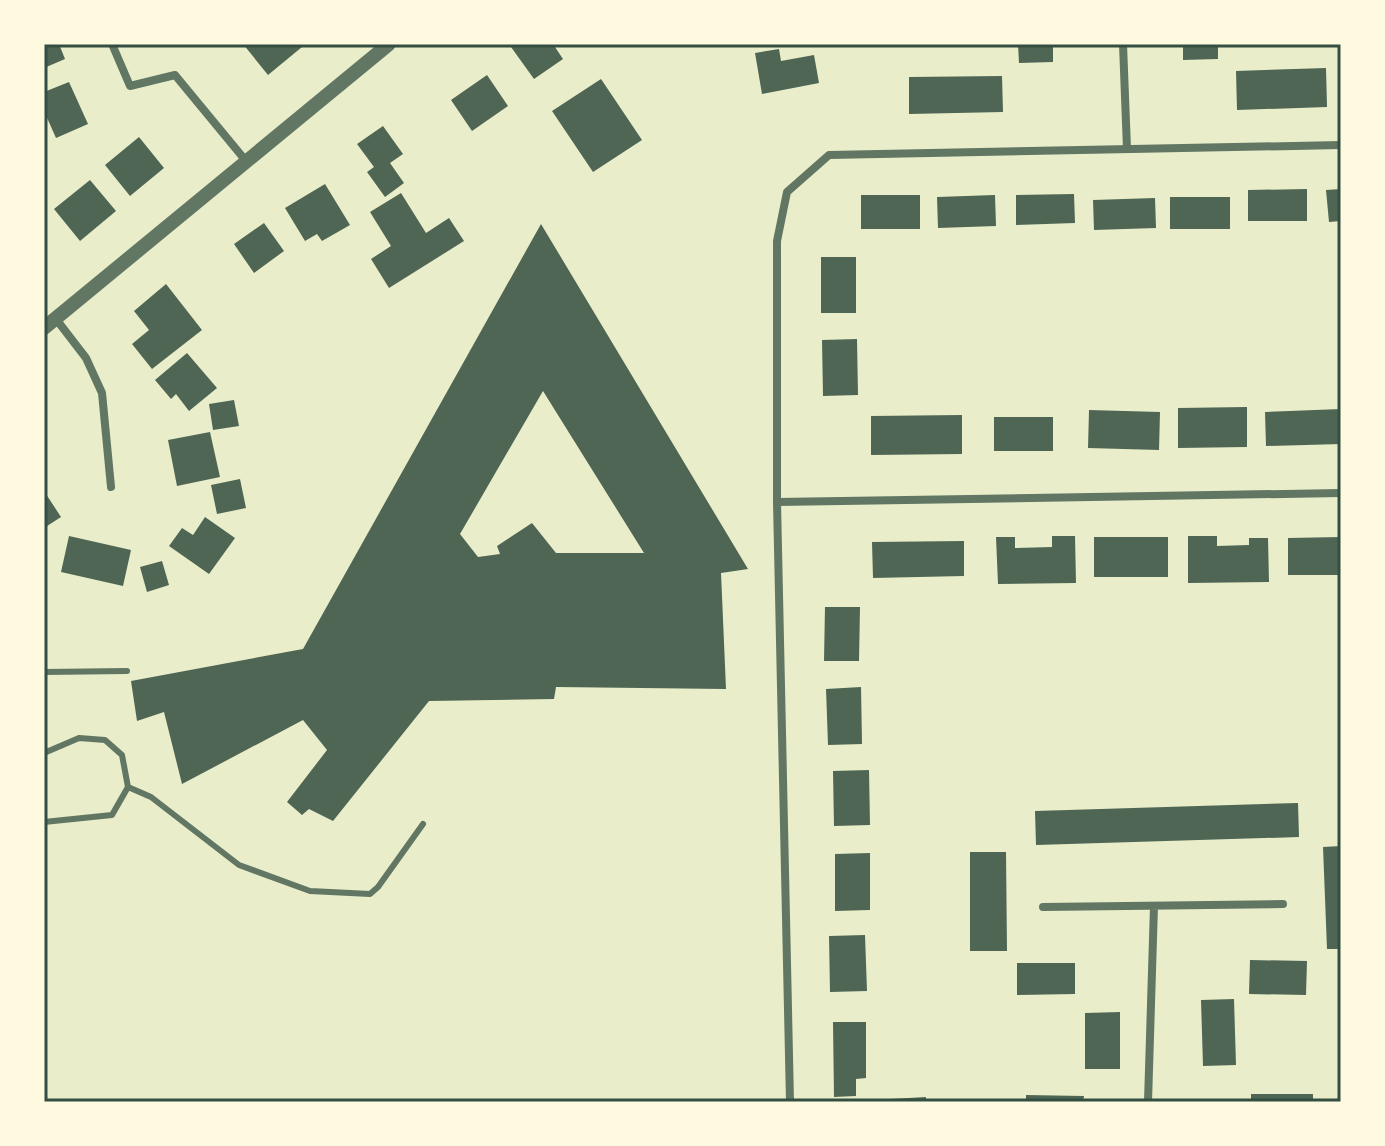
<svg xmlns="http://www.w3.org/2000/svg" width="1385" height="1146" viewBox="0 0 1385 1146" font-family="Spectral,serif">
	<style>
		.building { fill: #4f6655; fill-rule: evenodd }
		.lines { fill: none; stroke-linecap: round; stroke-linejoin: round }
		.service { stroke: #617663; stroke-width: 6 }
		.minor { stroke: #617663; stroke-width: 8 }
		.tertiary { stroke: #617663; stroke-width: 14 }
		.neatline { fill: none; stroke: #344e41; stroke-width: 3 }
	</style>
	<rect width="100%" height="100%" fill="#e9edc9"/>
	<path class="building" d="M44 44H59L65 59 44 68Z
		M243 44H299L302 47 268 75Z
		M515 44H553L563 59 534 79 511 47Z
		M1018 44H1053V62L1019 63Z
		M1183 44H1218V59L1183 60Z
		M779 49 781 61 814 55 819 83 762 94 755 53Z
		M1326 68 1327 107 1237 110 1236 71Z
		M487 75 508 106 472 131 451 100Z
		M1002 76 1003 112 909 114V77Z
		M601 79 642 140 593 172 552 111Z
		M69 82 88 124 56 138 44 111V92Z
		M383 126 403 154 390 163 404 183 385 197 367 172 374 167 357 144Z
		M139 137 164 168 130 196 105 165Z
		M90 180 116 211 80 241 54 209Z
		M325 184 350 225 322 241 317 234 305 241 285 208Z
		M1307 189V221H1248V190Z
		M1341 189V221L1329 222 1326 190Z
		M401 193 426 233 449 218 464 241 389 288 371 259 391 246 370 212Z
		M1074 194 1075 223 1016 225V195Z
		M861 195H920V229H861Z
		M995 195 996 226 938 228 937 197Z
		M1170 197H1230V229H1170Z
		M1155 198 1156 228 1094 230 1093 200Z
		M264 223 284 251 254 273 234 244Z
		M541 224 748 569 721 573 726 689 556 687 554 699 429 701 333 821 309 809 302 815 287 802 327 750 303 720 182 784 164 712 137 721 131 681 303 649ZM543 391 644 553H556L532 523 497 546 500 554 478 557 460 534Z
		M821 257H856V313H821Z
		M166 284 202 330 152 369 132 344 149 330 134 311Z
		M857 339 858 395 823 396 822 340Z
		M187 353 217 388 189 411 176 394 171 399 155 380Z
		M234 400 239 426 213 430 209 404Z
		M1247 407V447L1178 448V408Z
		M1341 409V444L1266 446 1265 412Z
		M1089 410 1160 412 1159 450 1088 448Z
		M962 415V454L871 455V416Z
		M994 417H1053V451H994Z
		M210 432 220 477 177 486 168 440Z
		M240 479 246 508 217 514 211 485Z
		M44 491 61 517 44 528Z
		M205 517 235 538 209 574 169 546 182 528 193 535Z
		M69 536 131 550 123 586 61 572Z
		M1052 536H1075L1076 583 998 584 996 537H1015V548L1052 547Z
		M1188 536H1217V546L1249 545V538H1268L1269 582 1188 583Z
		M1094 537H1168V577H1094Z
		M1341 537V575H1288V538Z
		M964 541V576L873 578 872 542Z
		M162 561 169 585 147 592 140 567Z
		M825 607H860L859 661H824Z
		M861 687 862 744 828 745 826 689Z
		M869 770 870 825 834 826 833 771Z
		M1298 803 1299 837 1036 845 1035 811Z
		M1341 846V949H1327L1323 847Z
		M970 852H1006L1007 951H970Z
		M870 853V910L835 911V854Z
		M865 935 867 991 830 992 829 936Z
		M1250 960 1307 961 1306 995 1249 994Z
		M1017 963H1075V994L1017 995Z
		M1234 999 1236 1065 1203 1066 1201 1000Z
		M1120 1012V1069H1085V1013Z
		M833 1022H866V1078L856 1079V1096L834 1097Z
		M1251 1094H1313V1102H1251Z
		M1026 1095 1084 1096 1083 1102H1026Z
		M926 1097V1102H873V1100Z
		M947 1099H990V1102H947Z"/>
	<g class="lines">
		<path class="service" d="M44 672 127 671
			M44 753 79 738 105 740 122 755 128 787 112 815 44 822
			M128 787 151 797 239 865 310 891 370 894 378 887 423 824"/>
		<path class="minor" d="M112 44 130 86 175 75 246 161
			M1123 44 1127 149
			M56 319 86 358 102 393 111 487
			M777 502 1341 493
			M1043 907 1283 904
			M790 1102 777 502V241L787 192 829 155 1341 145
			M1148 1102 1154 906"/>
		<path class="tertiary" d="M44 328 389 44"/>
	</g>
	<rect width="1385" height="1146" fill="none" stroke="#fefae0" stroke-width="92"/>
	<rect x="46" y="46" width="1293" height="1054" class="neatline"/>
</svg>
